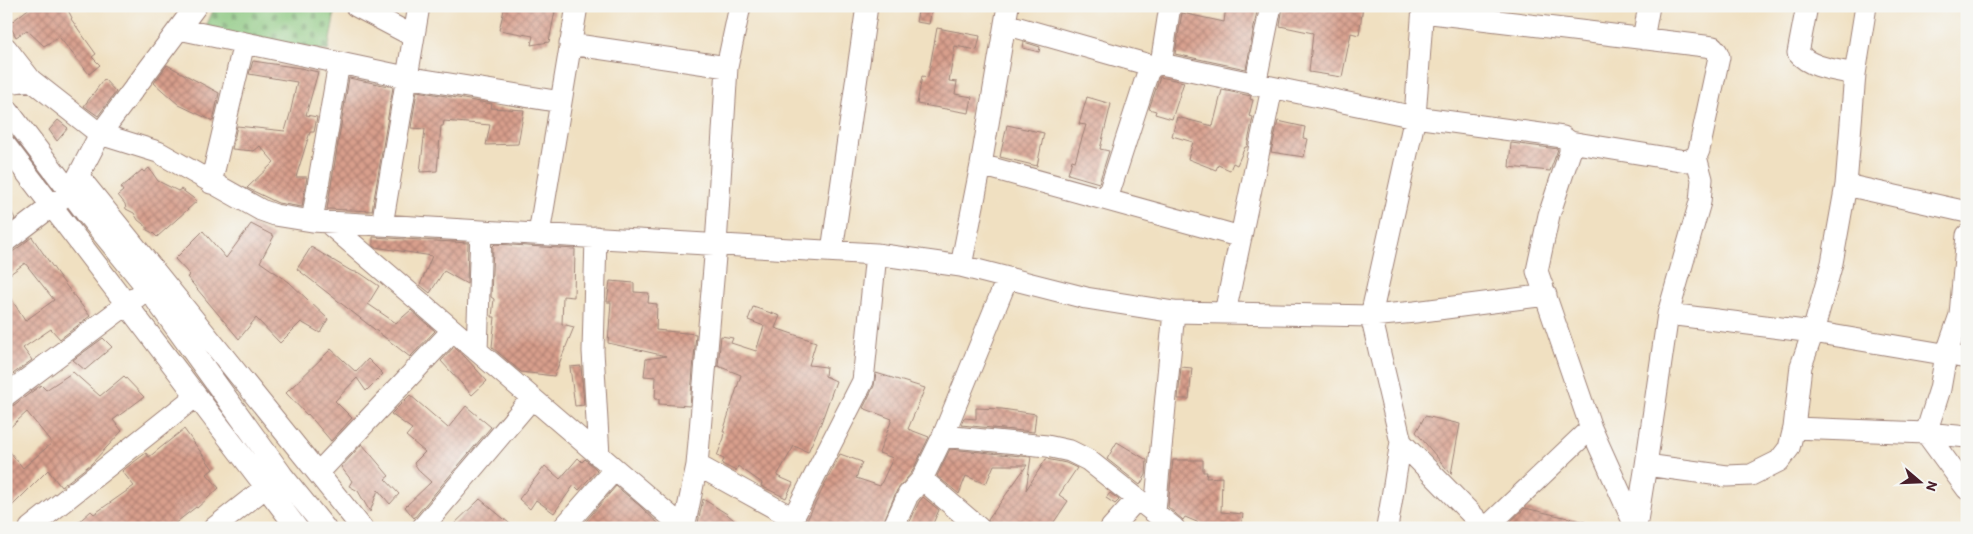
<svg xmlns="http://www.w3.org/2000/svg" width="1973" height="534" viewBox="0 0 1973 534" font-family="Itim,sans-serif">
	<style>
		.cemetery { fill: url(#cemetery-stones); stroke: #697254 }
		.building { fill: url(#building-cross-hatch) }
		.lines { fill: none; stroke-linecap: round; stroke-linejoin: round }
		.minor-casing { stroke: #9d8076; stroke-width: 23 }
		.minor { stroke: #fff; stroke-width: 21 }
	</style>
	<defs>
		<pattern id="cemetery-stones" width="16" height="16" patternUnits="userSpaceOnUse" patternTransform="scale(1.25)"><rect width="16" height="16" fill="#88c67d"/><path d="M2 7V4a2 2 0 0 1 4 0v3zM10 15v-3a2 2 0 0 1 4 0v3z" fill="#71a067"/></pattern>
		<pattern id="building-cross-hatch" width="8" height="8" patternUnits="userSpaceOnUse" patternTransform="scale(1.25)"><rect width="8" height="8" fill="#d89f8c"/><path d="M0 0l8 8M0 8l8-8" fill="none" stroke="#b18173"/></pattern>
	</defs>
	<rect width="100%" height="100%" fill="#f6f6f2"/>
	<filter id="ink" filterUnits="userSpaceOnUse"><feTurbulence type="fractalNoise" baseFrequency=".02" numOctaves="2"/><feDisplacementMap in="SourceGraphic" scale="10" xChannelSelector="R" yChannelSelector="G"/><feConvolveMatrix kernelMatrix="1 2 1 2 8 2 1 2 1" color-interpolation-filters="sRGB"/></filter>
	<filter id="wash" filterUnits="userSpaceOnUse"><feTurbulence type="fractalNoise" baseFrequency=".0096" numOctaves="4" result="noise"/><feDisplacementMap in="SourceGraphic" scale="20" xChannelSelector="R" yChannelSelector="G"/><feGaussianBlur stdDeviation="1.12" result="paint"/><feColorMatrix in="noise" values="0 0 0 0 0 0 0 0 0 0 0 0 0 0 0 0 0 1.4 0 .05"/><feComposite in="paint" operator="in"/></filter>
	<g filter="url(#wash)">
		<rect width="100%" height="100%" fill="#f0e0c1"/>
		<path class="cemetery" d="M215 6H336L328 51 205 29Z"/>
		<g id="blocks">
			<path class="building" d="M32 6H66L72 18 71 19 96 54 92 57 100 65 89 74 59 37 44 46 27 30 16 37 9 24Z
				M505 6H556L549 42 531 45 533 36 499 30Z
				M1226 6H1258L1246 69 1175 54 1182 13 1224 22Z
				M1283 6H1363L1359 35 1351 33 1342 77 1309 72 1313 33 1280 26Z
				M919 7 932 9 929 24 916 22Z
				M937 28 980 36 977 50 955 46 949 81 957 82 955 94 972 97 969 113 917 104 922 76 928 77Z
				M1024 42 1040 47 1039 52 1023 48Z
				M253 61 300 68 318 72 306 115 317 117 314 132H310L296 177H307L302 207 278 203 247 188 274 162 260 146 254 151 232 149 237 126 285 131 290 114 297 82 249 74Z
				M167 65 219 93 213 121 179 105 154 83Z
				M1160 77 1184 82 1172 119 1155 114 1156 111 1149 109Z
				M349 78 393 87 372 211 327 209Z
				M104 79 116 92 98 116 84 106Z
				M1222 90 1251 96 1250 99 1253 100 1249 116 1253 117 1247 147H1245L1237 165 1233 163 1230 170 1218 165 1216 170 1188 159 1193 142 1172 136 1177 117 1213 126Z
				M417 91 492 104 491 108 524 110 518 144 486 145 490 125 444 121 443 126H441L437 171 420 172 425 129 411 128Z
				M1087 97 1111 104 1100 149 1109 151 1099 183 1068 174 1072 160 1075 161 1086 125 1079 124Z
				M58 120 68 128 57 141 49 130Z
				M1278 121 1305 127 1303 138 1308 139 1304 157 1271 152Z
				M1007 125 1044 133 1037 166 1000 157Z
				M1511 143 1558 149 1550 171 1509 167Z
				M149 168 158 181 178 191 181 189 197 201 157 237 153 233 147 230V227L138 220 134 213 126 209 125 204 118 195 123 191 121 188 142 170 144 172Z
				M6 200 15 219 6 225Z
				M251 224 274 236 260 262 289 282 328 319 320 333 301 322 280 343 256 318 239 339 187 277 190 275 175 259 203 231 226 258Z
				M32 237 61 279 90 316 60 339 51 329 23 348 32 360 6 379V290L25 321 54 300 25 263 6 277V253L14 251Z
				M373 237 468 243 467 284 444 271 430 293 420 285 432 256 375 247 373 245Z
				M495 244 575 249 574 297 563 296 562 324 574 327 554 376 521 372 492 347 495 317H492L494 299 491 297 493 246Z
				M311 247 351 271 360 273 379 286 368 304 396 323 411 310 435 331 410 357 297 269Z
				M610 281 634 283V292L649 293 648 303 657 304 656 330 696 334 690 406 659 404V399H655L656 377 644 376 646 359 666 356 608 343 611 302H607Z
				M753 307 780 316 775 328 816 342 809 365 826 367 825 376 836 381 821 423 808 452 794 446 777 476 793 483 786 498 761 486 762 483 738 466 736 471 722 464 724 459 717 456 724 438 725 432H723L741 375 718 366 721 336 733 338 731 343 756 351 764 326 748 320Z
				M103 338 112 347 85 370 73 360Z
				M454 347 465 357 487 381 472 395 441 361Z
				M331 349 356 372 368 359 383 374 366 391 357 378 335 401 352 418 331 441 308 414 307 415 286 393Z
				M581 366 584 405 575 406 570 367Z
				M1181 367 1192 368 1189 399H1178Z
				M73 372 100 396 124 376 144 397 113 420 122 431 91 464 61 487 48 470 6 512V447L23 468 52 443 27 412 6 431V407L14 405 41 385 46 390Z
				M876 373 925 388 908 429 929 437 912 472 897 490 881 528H803L840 454 862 462 856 478 880 486 893 458 879 453 892 419 863 408 874 386Z
				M410 395 448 428 466 406 491 427 414 518 405 507 431 482 420 472 414 463 425 452 406 436 412 429 391 414Z
				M976 408 1002 409 1036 414 1034 432 961 425 964 418 976 419Z
				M1425 416 1460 424 1451 474 1416 432Z
				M184 429 213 469 207 474 219 488 197 508 196 507 169 528H72L91 511 94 514 134 486 122 471 146 453 149 457Z
				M1117 442 1147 460 1146 475 1140 485 1107 459Z
				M362 444 389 476 385 479 399 494 390 504 378 490 370 512 358 491 349 486 352 481 341 467Z
				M950 449 1031 457 1026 490 1046 459 1066 463 1077 468 1059 495 1068 501 1050 528H991L988 520 1027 465H994L986 484 966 476 959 494 937 476Z
				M578 458 582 462 585 459 597 470 579 490 574 485 554 513 536 500 530 509 519 499 545 466 560 479Z
				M1173 460H1203V472H1207L1206 478 1222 477 1221 512 1243 514 1241 528H1211L1185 517 1183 520 1168 507Z
				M616 486 640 506 663 528H580Z
				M1110 493 1119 500 1115 504 1106 498Z
				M923 497 939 510 931 528H907L919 502Z
				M480 499 515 528H450Z
				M703 499 727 514 743 528H697Z
				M1525 508 1585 522 1584 528H1508L1509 523Z"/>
		</g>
	</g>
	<g filter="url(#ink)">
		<use href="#blocks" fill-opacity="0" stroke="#9d8076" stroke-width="1"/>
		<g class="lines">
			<defs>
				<path id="minor" d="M356 6 413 36
					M1807 6 1798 53C1810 68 1837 70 1855 74
					M1423 12 1713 47 1717 52 1719 57 1699 150 1696 157 1686 161 1570 142 1563 137 1415 117 1423 6
					M1005 24 1153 66
					M179 29 406 77 561 102
					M1643 39 1649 6
					M570 44 727 67
					M6 48 31 80 100 134 158 152 261 210 275 215 312 221 876 254 961 266 1086 298 1174 312 1371 316 1415 312 1546 295
					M1161 64 1170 6
					M6 83 31 80
					M1255 85 1271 6
					M6 108 86 213 148 289 282 475 325 528
					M1570 142V152L1549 215 1537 271 1591 428 1636 528
					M6 146 297 528
					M981 165 1241 237
					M79 177 362 528
					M211 183 244 43
					M1846 185 1855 74 1866 6
					M1107 199 1148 72 1153 66 1161 64 1415 117 1371 316 1401 442 1387 528
					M312 221 339 63
					M328 223 684 528
					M382 225 419 6
					M539 234 577 6
					M1967 235 1960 315 1946 355 1940 389 1926 433 1967 489
					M596 237 593 351 599 456
					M6 241 70 192 100 134 196 6
					M832 251 867 6
					M961 266 981 165 1008 6
					M1225 313 1272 88
					M1668 314 1813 332 1967 358
					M477 351 481 231
					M6 395 138 296
					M1794 428 1926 433 1967 437
					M943 436 1047 446 1070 451 1088 460 1174 528
					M1401 442 1485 528
					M697 465 793 518
					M1646 465 1668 314 1700 202 1702 179 1696 157
					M319 472 453 330
					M922 479 979 528
					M1155 511 1174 312
					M1636 527 1646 465 1727 476 1751 475 1779 461 1789 448 1794 428 1801 366 1813 332 1832 263 1846 185 1967 212
					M30 528 196 396
					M214 528 276 479
					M422 528 532 398
					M563 528 615 469
					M684 528 697 465 716 245 727 67 740 6
					M788 528 863 381 876 254
					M893 528 908 495 922 479 943 436 1007 279
					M1111 528 1137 499
					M1486 528 1591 428"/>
			</defs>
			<use href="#minor" class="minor-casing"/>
			<use href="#minor" class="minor"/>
		</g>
	</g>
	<rect width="1973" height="534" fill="none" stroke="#f6f6f2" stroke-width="25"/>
	<g transform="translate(1920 482) rotate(109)" stroke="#f6f6f2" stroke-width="4" paint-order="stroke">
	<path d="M0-4L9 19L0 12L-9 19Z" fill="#4a1f2b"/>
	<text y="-8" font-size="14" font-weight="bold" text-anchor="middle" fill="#4a1f2b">N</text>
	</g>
</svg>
